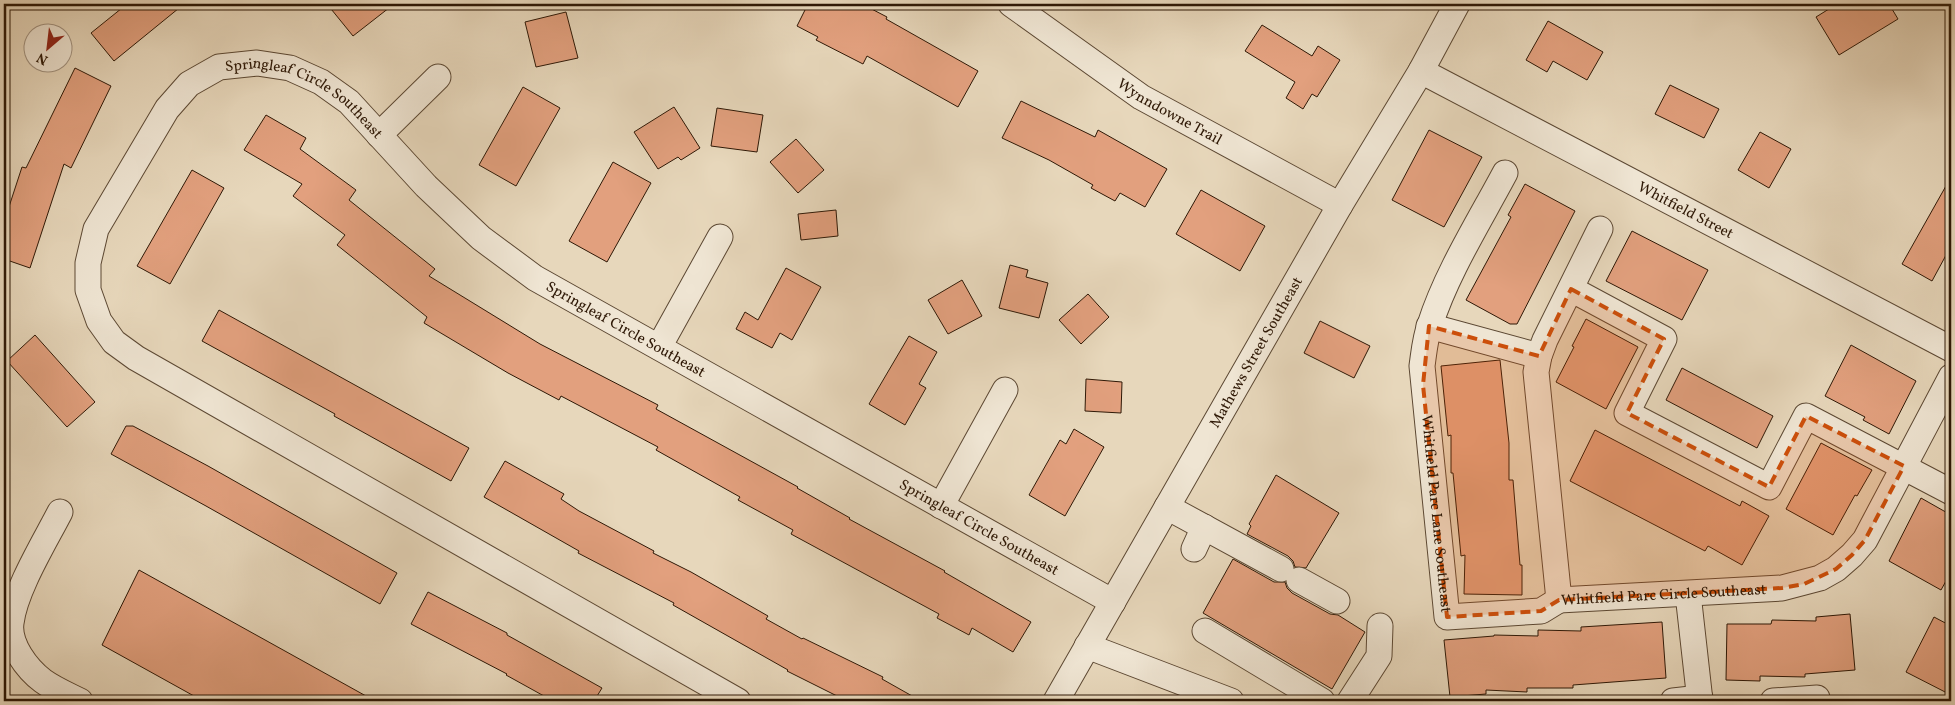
<svg xmlns="http://www.w3.org/2000/svg" width="1955" height="705" viewBox="0 0 1955 705" font-family="Vollkorn,serif">
	<style>
		.building { fill: #e2a07e; stroke: #2e1806 }
		.lines { fill: none; stroke-linecap: round; stroke-linejoin: round }
		.minor-casing { stroke: #5c4833; stroke-width: 27 }
		.minor { stroke: #efe5d3; stroke-width: 25 }
		.marked { fill: #cc4f0b; fill-opacity: 0.2; stroke: #cc4f0b; stroke-width: 4; stroke-dasharray: 10 6; stroke-linejoin: round }
		.labels { text-anchor: middle; stroke-width: 4; stroke-linejoin: round; paint-order: stroke }
		.street-label { font-size: 15px; fill: #2e1806; stroke: #efe5d3 }
	</style>
	<rect width="100%" height="100%" fill="#e7d7bb"/>
	<filter id="stains"><feTurbulence type="fractalNoise" baseFrequency=".004" numOctaves="4"/><feColorMatrix values="0 0 0 0 .2 0 0 0 0 .09 0 0 0 0 .02 0 0 0 .5 -.17"/></filter>
	<radialGradient id="worn" r=".72"><stop offset=".6" stop-color="#630" stop-opacity="0"/><stop offset="1" stop-color="#630" stop-opacity=".3"/></radialGradient>
	<path class="building" d="M127 4H184L114 61 91 33Z
		M327 4H394L353 36Z
		M808 4H862L887 17 886 19 978 71 958 107 867 56 863 64 816 40 818 37 797 26Z
		M1837 4H1889L1898 19 1839 55 1816 17Z
		M566 12 578 58 536 67 525 22Z
		M1548 21 1603 52 1587 80 1553 61 1547 72 1526 60Z
		M1262 25 1312 56 1318 46 1340 60 1317 97 1312 94 1303 109 1286 98 1295 82 1245 51Z
		M75 68 111 86 71 168 64 164 30 268 4 259V222L22 167 26 168Z
		M1670 85 1719 109 1704 138 1655 114Z
		M523 87 560 108 516 186 479 165Z
		M1021 101 1095 137 1098 130 1167 169 1145 207 1120 193 1115 201 1091 188 1093 185 1049 160 1002 138Z
		M674 107 700 148 681 160 678 157 658 169 634 132Z
		M717 108 763 115 757 152 711 146Z
		M266 115 306 138 300 149 356 190 349 200 435 269 429 276 540 344 658 405 656 409 798 487 797 488 850 518 849 519 945 571 944 572 1031 622 1013 652 972 628 969 635 937 618 939 614 791 534 793 530 738 500 740 497 656 450 658 447 561 396 559 400 508 373 424 323 427 317 337 245 345 235 293 196 302 184 244 150Z
		M1429 130 1482 157 1444 227 1392 200Z
		M1760 132 1791 149 1769 188 1738 170Z
		M796 139 824 170 798 193 770 162Z
		M613 162 651 183 607 262 569 241Z
		M192 170 224 188 170 284 137 266Z
		M1951 177V246L1932 281 1902 264Z
		M1525 184 1575 211 1517 324H1510L1466 300 1511 217 1508 215Z
		M1201 190 1265 226 1240 271 1176 234Z
		M836 210 838 236 801 240 798 214Z
		M1632 231 1708 270 1682 320 1606 281Z
		M1010 265 1028 270 1026 277 1048 283 1039 318 999 308Z
		M786 268 821 287 792 340 780 333 772 348 736 329 745 312 758 320Z
		M962 280 982 316 948 334 928 300Z
		M1088 294 1109 317 1081 344 1059 320Z
		M219 310 469 448 451 481 334 416 335 414 202 341Z
		M1586 319 1638 347 1606 409 1556 382 1574 347 1572 346Z
		M1320 321 1370 346 1354 378 1304 353Z
		M35 335 95 402 67 427 7 361Z
		M909 336 937 352 919 384 926 388 905 425 869 404Z
		M1851 345 1916 381 1889 434 1863 420 1865 417 1825 396Z
		M1500 360 1509 443V480H1513L1520 565H1522V595L1464 594 1465 555 1461 556 1453 473H1451V435L1448 436 1441 366Z
		M1682 368 1773 416 1757 448 1666 400Z
		M1086 379 1122 382 1121 413 1085 411Z
		M126 426H133L208 466 397 573 380 604 206 506 111 454Z
		M1074 429 1104 447 1065 516 1029 495 1060 440 1066 444Z
		M1595 430 1740 506 1742 501 1769 516 1742 565 1708 546 1705 551 1570 481Z
		M1821 443 1872 470 1857 496 1855 495 1833 535 1786 509Z
		M505 461 564 494 561 499 579 511 654 551 653 553 691 572 768 616 766 619 802 639 803 638 883 677 882 679 921 701H847L787 671 788 670 673 605 674 603 578 553 579 551 484 497Z
		M1276 475 1339 513 1306 568 1295 567 1293 561 1288 556 1247 534 1251 526 1249 524Z
		M1921 498 1951 515V572L1941 590 1889 561Z
		M1233 559 1274 582H1285L1287 588 1292 593 1330 614 1338 615 1365 632 1332 689 1203 613Z
		M139 570 375 701H203L102 645Z
		M428 592 507 633V635L602 688 594 701H553L506 675 507 674 411 624Z
		M1850 614 1855 670 1805 674V677L1760 676V681L1726 680 1727 624H1771L1772 620 1816 621V617Z
		M1934 617 1951 626V695L1906 672Z
		M1662 622 1666 678 1573 685V688H1527V692L1486 690V694L1450 697 1444 640 1494 636V635L1538 636V630L1581 631V627Z"/>
	<g class="lines">
		<defs>
			<g id="minor">
				<path id="s1" d="M1011 4 1141 97 1340 205"/>
				<path id="s2" d="M1421 71 1951 349"/>
				<path d="M379 135 438 77"/>
				<path id="s3" d="M1505 173C1480 220 1446 274 1430 325 1425 338 1424 352 1422 366L1447 617 1541 611 1559 600"/>
				<path id="s4" d="M1600 229 1545 340 1539 356 1536 372 1559 600 1782 588 1820 578 1836 569 1852 555 1865 540 1951 377"/>
				<path d="M1571 289 1664 339 1627 413 1769 487 1806 416 1951 492"/>
				<path d="M1429 326 1539 356"/>
				<path d="M659 347 720 237"/>
				<path d="M941 506 1005 390"/>
				<path d="M1167 507 1281 569"/>
				<path d="M60 512C44 543 15 590 11 623 8 644 27 669 43 681 54 689 68 695 80 701"/>
				<path d="M1194 549 1204 527"/>
				<path d="M1299 580 1337 601"/>
				<path d="M1688 594 1700 701"/>
				<path d="M1205 631 1322 701"/>
				<path d="M1087 646 1231 701"/>
				<path id="s5" d="M738 701 136 358 114 342 99 321 88 290V263L96 229 167 109 189 84 219 67 257 63 290 68 321 82 349 102 426 186 481 238 535 278 1113 602"/>
				<path id="s6" d="M1056 701 1340 205 1421 71 1457 4"/>
				<path d="M1350 701 1379 656 1380 626"/>
				<path d="M1673 701 1700 698"/>
				<path d="M1773 701 1817 698V701"/>
			</g>
		</defs>
		<use href="#minor" class="minor-casing"/>
		<use href="#minor" class="minor"/>
	</g>
	<path class="marked" d="M1571 289 1664 339 1627 413 1769 487 1806 416 1904 466 1865 540 1852 555 1836 569 1804 584 1782 588 1559 600 1541 611 1447 617 1423 385 1429 326 1539 356Z"/>
	<g class="labels">
		<g class="street-label">
			<text dy="5" stroke="none"><textPath href="#s5" startOffset="1144">Springleaf Circle Southeast</textPath></text>
			<text dy="5" stroke="none"><textPath href="#s1" startOffset="192">Wynndowne Trail</textPath></text>
			<text dy="5" stroke="none"><textPath href="#s2" startOffset="299">Whitfield Street</textPath></text>
			<text dy="5" stroke="none"><textPath href="#s5" startOffset="1549">Springleaf Circle Southeast</textPath></text>
			<text dy="5" stroke="none"><textPath href="#s6" startOffset="402">Mathews Street Southeast</textPath></text>
			<text dy="5" stroke="none"><textPath href="#s3" startOffset="360">Whitfield Parc Lane Southeast</textPath></text>
			<text dy="5" stroke="none"><textPath href="#s5" startOffset="1954">Springleaf Circle Southeast</textPath></text>
			<text dy="5" stroke="none"><textPath href="#s4" startOffset="491">Whitfield Parc Circle Southeast</textPath></text>
		</g>
	</g>
	<rect width="1955" height="705" fill="none" stroke="#e7d7bb" stroke-width="20"/>
	<rect x="5" y="5" width="1945" height="695" fill="none" stroke="#2e1806" stroke-width="2.5"/>
	<rect x="10" y="10" width="1935" height="685" fill="none" stroke="#2e1806"/>
	<g transform="translate(48 48) rotate(208)"><circle r="24" fill="#efe5d3" stroke="#a29381"/>
	<path d="M0-4L9 19L0 12L-9 19Z" fill="#8f2418"/>
	<text y="-8" font-size="14" font-weight="bold" text-anchor="middle" fill="#2e1806">N</text>
	</g>
	<rect width="100%" height="100%" filter="url(#stains)"/>
	<rect width="100%" height="100%" fill="url(#worn)"/>
</svg>
